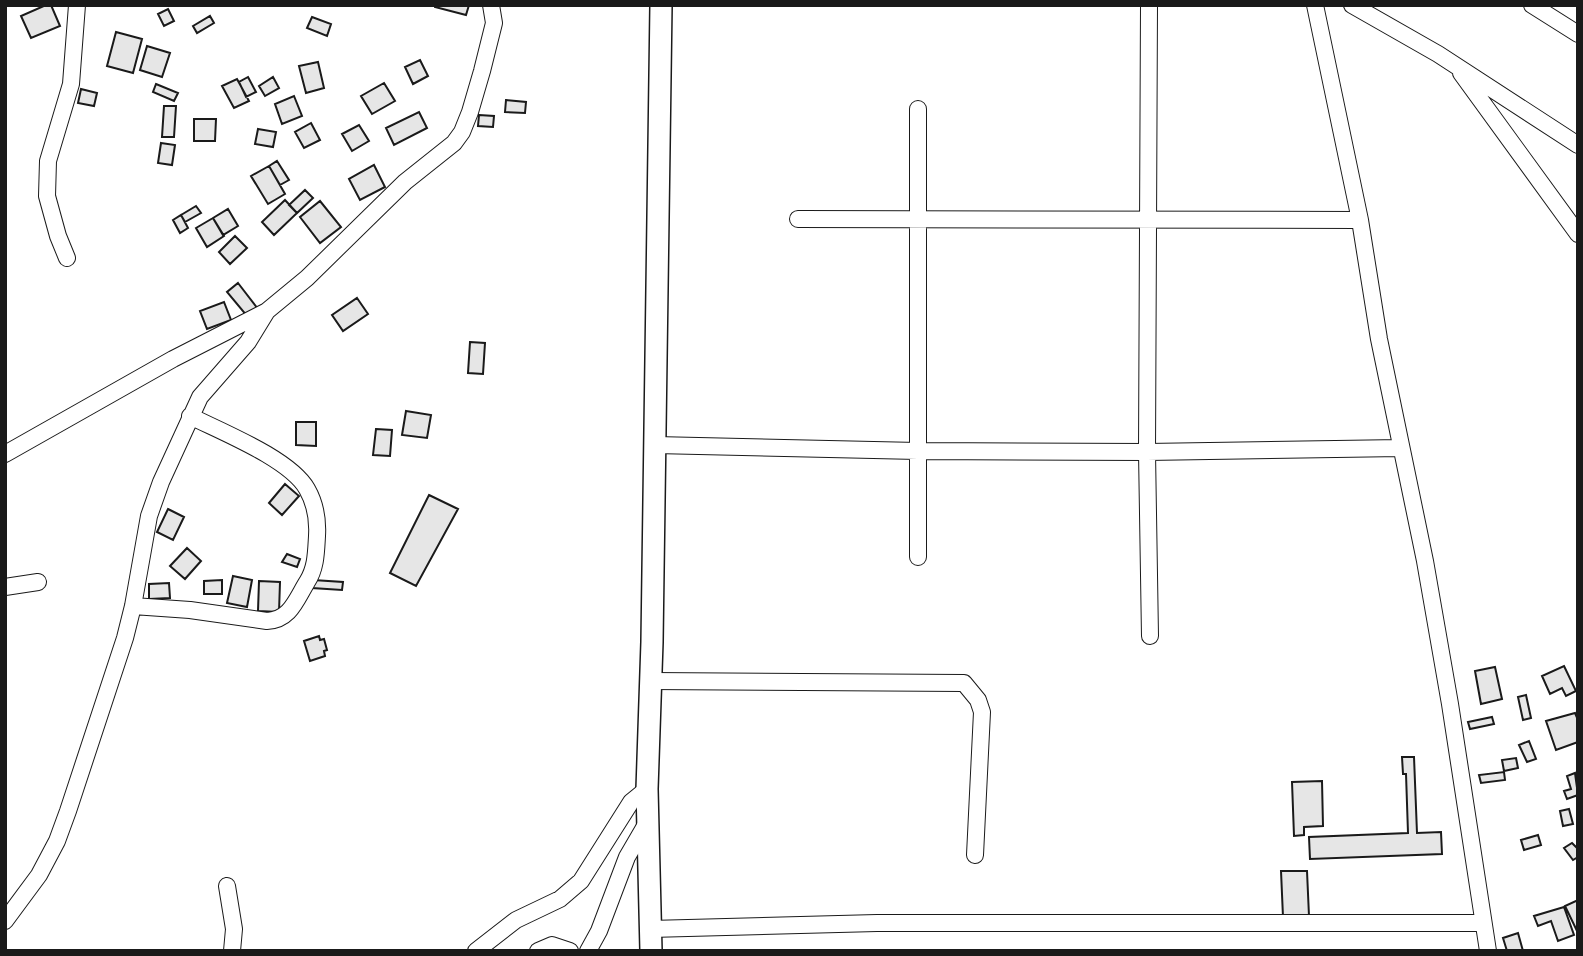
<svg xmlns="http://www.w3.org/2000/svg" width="1583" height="956" viewBox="0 0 1583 956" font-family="Bitter,serif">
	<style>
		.building { fill: #e6e6e6; stroke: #1a1a1a; stroke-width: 2 }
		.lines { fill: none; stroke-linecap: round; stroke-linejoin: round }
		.minor-casing { stroke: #1a1a1a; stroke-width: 18 }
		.major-casing { stroke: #1a1a1a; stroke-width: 24 }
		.minor { stroke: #fff; stroke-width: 16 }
		.major { stroke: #fff; stroke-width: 21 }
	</style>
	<rect width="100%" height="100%" fill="#fff"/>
	<path class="building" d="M46 5H51L60 26 31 38 21 16Z
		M435 5H469L466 15 435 7Z
		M168 9 174 21 164 26 158 14Z
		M210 16 214 23 197 33 193 26Z
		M312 17 331 24 327 36 307 28Z
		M116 32 142 39 133 73 107 66Z
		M147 46 170 53 162 77 140 70Z
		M420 60 428 76 413 84 405 67Z
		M318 62 324 88 306 93 299 66Z
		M248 77 256 92 246 97 239 82Z
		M273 77 279 88 265 96 259 86Z
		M237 79 249 101 234 108 222 86Z
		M384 83 395 101 372 114 361 96Z
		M156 84 178 93 174 101 153 92Z
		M81 89 97 93 94 106 78 103Z
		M294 96 302 116 282 124 275 104Z
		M506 100 526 102 525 113 505 112Z
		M164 106H176L174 137H162Z
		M419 112 427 128 394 145 386 128Z
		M479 115 494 116 493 127 478 126Z
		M194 119H216L215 141H194Z
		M311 123 320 140 304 148 295 132Z
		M359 125 369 141 352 151 342 134Z
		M258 129 276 132 273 147 255 144Z
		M161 143 175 145 172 165 158 163Z
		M277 161 289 180 280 185 269 166Z
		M374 165 385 187 360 200 349 179Z
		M269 166 285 194 268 204 251 176Z
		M305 190 313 198 297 213 289 205Z
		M285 200 297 213 274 235 262 222Z
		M320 201 341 227 320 243 300 217Z
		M196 206 201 213 185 222 181 215Z
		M228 209 238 226 223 235 213 218Z
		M181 215 188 228 180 233 173 220Z
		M213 218 224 236 207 247 196 228Z
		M235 236 247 248 230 264 219 252Z
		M238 283 258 309 247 316 227 292Z
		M357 298 368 314 343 331 332 315Z
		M224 302 231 320 207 329 200 311Z
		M470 342 485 343 483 374 468 373Z
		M406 411 431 415 427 438 402 435Z
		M296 422H316V446L296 445Z
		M376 429 392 430 390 456 373 455Z
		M285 484 299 496 282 515 269 503Z
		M429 495 458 509 416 586 390 573Z
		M168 509 184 517 173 540 157 532Z
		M187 548 201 561 185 579 170 566Z
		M287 554 300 559 297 567 282 562Z
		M233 576 252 580 247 607 227 603Z
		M222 580V594H204V581Z
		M313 580 343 582 342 590 312 588Z
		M259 581 280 582 279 612 258 611Z
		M169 583 170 598 149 599V584Z
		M319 636 320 640 324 639 327 650 324 651 325 656 310 661 304 641Z
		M1564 666 1576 691 1566 696 1562 688 1550 694 1542 676Z
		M1495 667 1502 699 1481 704 1475 671Z
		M1526 695 1531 718 1523 720 1518 697Z
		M1575 713 1578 720V742L1556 750 1546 721Z
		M1492 717 1494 724 1470 729 1468 722Z
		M1529 741 1536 759 1527 762 1519 745Z
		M1402 757H1414L1417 833 1441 832 1442 854 1310 859 1309 837 1408 833 1406 774H1403Z
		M1516 758 1518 768 1504 771 1502 760Z
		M1504 772 1505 780 1481 783 1479 775Z
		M1575 773 1578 795 1567 799 1564 791 1571 789 1567 776Z
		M1322 781 1323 826 1304 827V835L1294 836 1292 782Z
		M1569 809 1573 824 1563 826 1560 811Z
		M1538 835 1541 845 1524 850 1521 840Z
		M1572 843 1578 849V857L1573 860 1564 848Z
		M1281 871H1307L1309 916 1283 917Z
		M1578 900V933L1565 906Z
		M1564 907 1574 935 1558 941 1551 921 1538 926 1534 916Z
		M1518 933 1523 951H1507L1503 938Z"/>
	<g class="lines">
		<defs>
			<path id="minor" d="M1149 5 1147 452 1150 636
				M1315 5 1360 220 1379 339 1425 561 1450 704 1488 951
				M1352 5 1438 54 1578 145
				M1532 5 1578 34
				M1461 73 1578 234
				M918 109V557
				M798 219 1360 220
				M67 258 58 236 47 196 48 161 71 84 77 5
				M655 445 918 451 1147 452 1401 448
				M5 454 173 359 267 311 307 278 405 182 454 143 462 132 470 112 482 71 494 23 491 5
				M5 587 38 582
				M133 606 190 610 267 621C290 620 296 600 307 582 316 568 316 553 317 536 318 520 315 503 307 489 290 459 222 432 190 416
				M650 681 964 683 978 700 982 712 975 855
				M227 886 234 929 232 951
				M5 921 39 875 57 841 68 811 125 638 133 606 149 516 161 482 200 397 248 342 267 311
				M650 929 877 923H1483
				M476 951 516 920 560 899 581 881 631 802 647 789
				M538 951 552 945 570 951
				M588 951 599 931 627 857 648 821"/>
			<path id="major" d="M651 951 647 789 652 642 661 5"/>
		</defs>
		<use href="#minor" class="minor-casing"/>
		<use href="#major" class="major-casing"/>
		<use href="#minor" class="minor"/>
		<use href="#major" class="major"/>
	</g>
	<rect width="1583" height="956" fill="none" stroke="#1a1a1a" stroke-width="14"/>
</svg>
